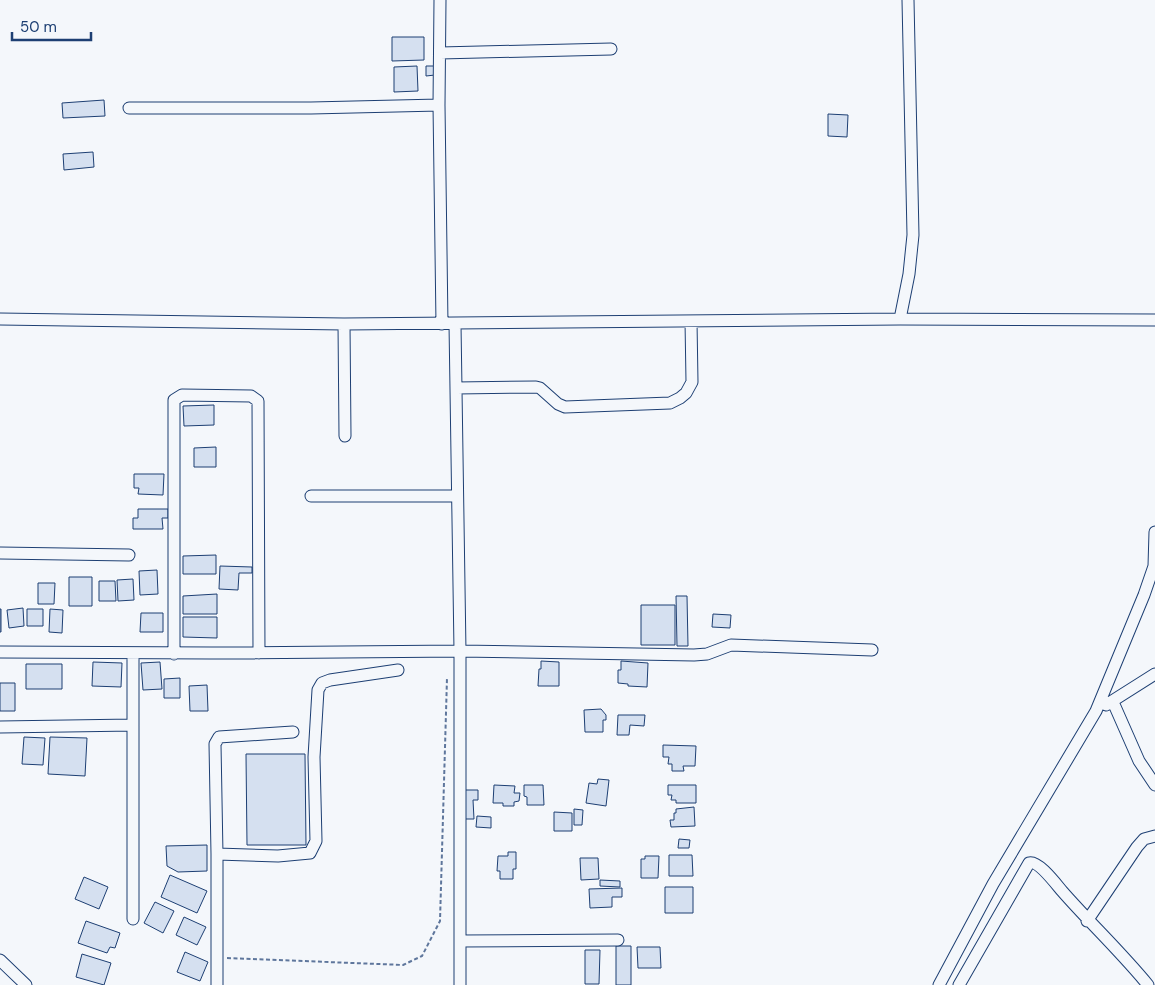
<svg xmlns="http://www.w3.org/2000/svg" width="1155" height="985" viewBox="0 0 1155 985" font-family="'DM Sans',sans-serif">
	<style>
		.building { fill: #d5e0f0; stroke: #1d3f73 }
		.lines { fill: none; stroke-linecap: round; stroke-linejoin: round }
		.minor-casing { stroke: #1d3f73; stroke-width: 13 }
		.path { stroke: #5e769c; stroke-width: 2; stroke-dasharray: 4 2.5; stroke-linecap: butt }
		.minor { stroke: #f4f7fb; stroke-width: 11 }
	</style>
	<rect width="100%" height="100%" fill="#f4f7fb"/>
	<path class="building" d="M392 37H424V60L392 61Z
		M417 66 418 91 394 92V67Z
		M426 66H435V75L426 76Z
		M104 100 105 116 63 118 62 103Z
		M828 114 848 115 847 137 828 136Z
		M93 152 94 167 64 170 63 154Z
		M214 405V425L184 426 183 406Z
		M216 447V467H194V448Z
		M134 474H164L163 495 138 494 139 488H134Z
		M138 509H168V518H162L163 529H133V518H138Z
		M216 555V574H183V556Z
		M220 566 252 567V573H239L238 590 219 589Z
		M157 570 158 594 140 595 139 571Z
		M69 577H92V606H69Z
		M133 579 134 600 118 601 117 580Z
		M99 581H115L116 601H99Z
		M38 583H55L54 604H38Z
		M217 594V614H183V596Z
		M676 596H687L688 646H677Z
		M641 605H675V645H641Z
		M23 608 24 626 9 628 7 610Z
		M0 609H1V632H0Z
		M27 609H43V626H27Z
		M50 609 63 610 62 633 49 632Z
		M141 613H163V632H140Z
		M713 614 731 615 730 628 712 627Z
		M183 617H217V638L183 637Z
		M541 661 559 662V686H538L539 669H541Z
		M621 661 648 663 647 687 628 686V684L618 683V670H621Z
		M93 662 122 663 121 687 92 686Z
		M160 662 162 689 143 690 141 663Z
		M26 664H62V689H26Z
		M180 678V698H164V679Z
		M0 683H15V711H0Z
		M207 685 208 711H190L189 686Z
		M601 709 606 715V720H603V732H585L584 710Z
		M618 715H645L644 726 630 725 629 735H617Z
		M24 737 45 738 43 765 22 764Z
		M50 737 87 738 85 776 48 774Z
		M663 745 696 746 695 766H683L684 771H672V764H668L669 757H663Z
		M246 754H305L306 845H247Z
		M598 779 609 780 606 806 586 803 589 783 597 784Z
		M494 785 515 786 514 793H520L519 801 514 802V806H503V803H493Z
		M524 785H543L544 805H527V797L524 796Z
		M668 785H696V803H676V800H671L672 795H668Z
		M462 790H478V800H473L474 819H463Z
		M694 807 695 826 671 827 670 820H674V813H676V809Z
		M574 809 583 810 582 825H574Z
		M554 812 572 813V831H554Z
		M477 816 491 817V828L476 827Z
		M679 839 690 840 689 848H678Z
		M207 845V871L178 872 167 866 166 846Z
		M508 852H516V869H513V879H500V871H497L498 856H508Z
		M669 855H692L693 876H669Z
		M645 856H659L658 878H641V859H645Z
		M580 858H598L599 879 581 880Z
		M170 875 207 891 197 913 161 897Z
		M84 877 108 887 99 909 75 899Z
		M600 880 620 881V887L600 886Z
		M665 887H693V913H665Z
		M622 888V897H612V907L590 908 589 889Z
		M155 902 174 911 163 933 144 923Z
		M184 917 206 927 197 945 176 935Z
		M86 921 120 933 115 948 110 947 107 953 78 943Z
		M616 946H631V985H616Z
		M637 947H660L661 968H638Z
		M585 950H600L599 984H585Z
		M185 952 208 962 200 981 177 972Z
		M82 954 111 963 104 985 76 977Z"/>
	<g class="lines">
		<defs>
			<path id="minor" d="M440 0 439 105 442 324
				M440 53 611 49
				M129 108H311L439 105
				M0 319 344 324 900 319 1155 320
				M900 319 909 274 913 235 908 0
				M344 324 345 436
				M456 388 536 387 540 388 558 404 565 407 670 403 680 398 686 393 692 382 691 321
				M311 496H457
				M0 553 129 555
				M0 652 211 653 460 651 455 324
				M133 654V919
				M174 654V400L182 395 251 396 258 401 259 653
				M1113 702 1139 761 1155 785
				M1106 705 1155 674
				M0 727 133 725
				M217 854 215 744 219 737 293 732
				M1087 921 1137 847 1144 839 1155 836
				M460 941 618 940
				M0 960 26 985
				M217 985V854L278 856 310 853 316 841 314 757 318 690 322 683 330 680 398 670
				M460 985V651L694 655 707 654 731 645 872 650
				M939 985 993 884 1096 711 1144 595 1154 566 1155 532
				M959 985 1029 863C1038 860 1056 884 1062 891 1090 923 1121 952 1148 985"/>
		</defs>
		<use href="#minor" class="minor-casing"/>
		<path class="path" d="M227 958 403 965 422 956 440 921 447 678"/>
		<use href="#minor" class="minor"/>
	</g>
	<path d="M12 32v8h79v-8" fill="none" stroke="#1d3f73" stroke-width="2.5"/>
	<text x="20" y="32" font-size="15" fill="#1d3f73" stroke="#f4f7fb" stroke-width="4" paint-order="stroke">50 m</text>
</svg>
